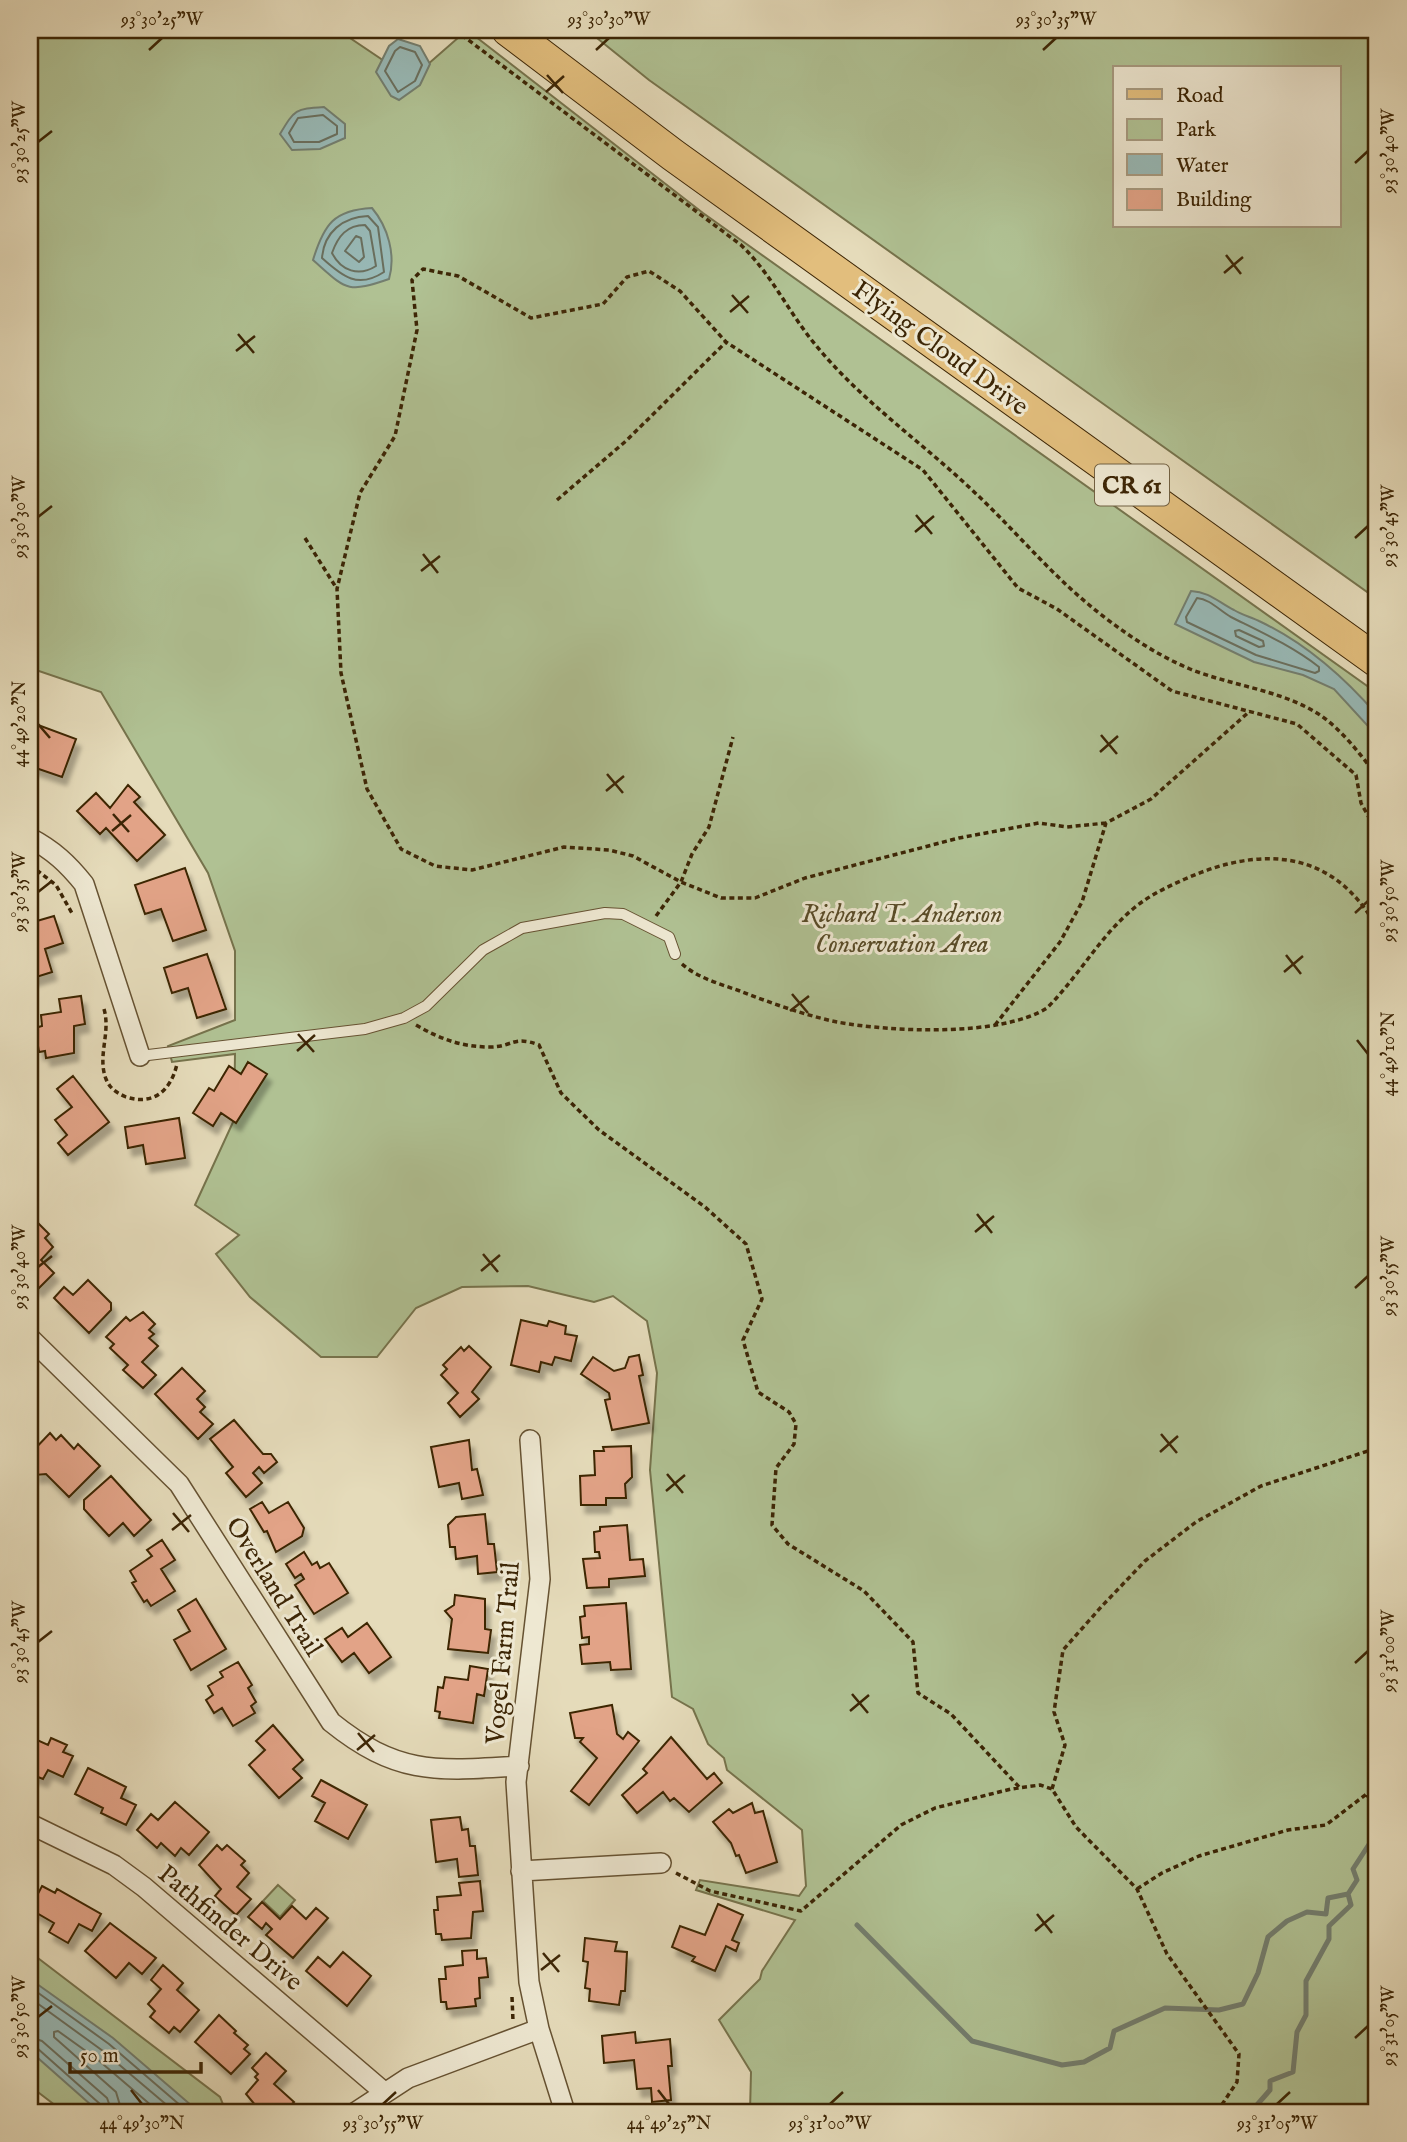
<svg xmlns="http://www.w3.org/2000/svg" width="1407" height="2142" viewBox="0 0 1407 2142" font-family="'IM FELL English',serif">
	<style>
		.green { fill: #b0c193; stroke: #76734c; stroke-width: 2; fill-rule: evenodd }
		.water { fill: #98b9b6; stroke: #737e6f; stroke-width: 2 }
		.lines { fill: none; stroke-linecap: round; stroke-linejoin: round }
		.shore { stroke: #6a6f5e; stroke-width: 2 }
		.stream { stroke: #737e6f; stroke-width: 5 }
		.building { fill: #e2a387; stroke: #3c2505; stroke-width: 2; filter: url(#shadow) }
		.lane-casing { stroke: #665232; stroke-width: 12 }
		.street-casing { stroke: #665232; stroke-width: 22 }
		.primary-casing { stroke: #3c2505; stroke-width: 34 }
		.path { stroke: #3c2505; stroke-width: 3.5; stroke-dasharray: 5 3.5; stroke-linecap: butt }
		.lane { stroke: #eee8d2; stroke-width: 10 }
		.street { stroke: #eee8d2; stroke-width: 19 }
		.primary { stroke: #e2be7d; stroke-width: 32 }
		.ticks { fill: none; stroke: #3c2505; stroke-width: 2.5 }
		.labels { text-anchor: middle; stroke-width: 6; stroke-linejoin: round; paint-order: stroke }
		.shield { fill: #eee8d2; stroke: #716042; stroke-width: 2 }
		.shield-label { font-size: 24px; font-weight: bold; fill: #3c2505 }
		.street-label { font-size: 26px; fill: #3c2505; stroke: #eee8d2 }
		.park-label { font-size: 26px; font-style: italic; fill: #594c28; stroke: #eee8d2 }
		.neatline { fill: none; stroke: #3c2505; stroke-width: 2.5 }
		.ticks-label { font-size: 18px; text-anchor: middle; fill: #3c2505 }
	</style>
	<defs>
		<filter id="shadow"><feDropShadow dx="4.5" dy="8" stdDeviation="2" flood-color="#0004"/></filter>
	</defs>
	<rect width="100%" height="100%" fill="#e5dbba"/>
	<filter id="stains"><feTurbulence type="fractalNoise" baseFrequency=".00286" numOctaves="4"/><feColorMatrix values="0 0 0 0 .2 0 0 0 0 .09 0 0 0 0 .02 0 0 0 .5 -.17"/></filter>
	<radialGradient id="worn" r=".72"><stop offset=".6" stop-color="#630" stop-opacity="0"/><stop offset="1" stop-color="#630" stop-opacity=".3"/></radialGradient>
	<path class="green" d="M30 30H338L411 79 467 30 703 213 1377 693V2112H750L751 2072 719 2020 760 1979 762 1971 795 1920 696 1890 700 1880 799 1896 806 1886 802 1830 727 1770 724 1758 708 1744 693 1709 672 1697 650 1470 657 1373 647 1321 613 1296 594 1302 528 1286 462 1287 416 1308 377 1357H321L250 1297 216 1254 239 1235 195 1205 234 1120 235 1054 172 1062 168 1046 235 1020V951L208 873 101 692 30 668Z
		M587 30H1377V599L649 80ZM1339 68V226H1115V68Z
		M278 1885 295 1900 280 1917 263 1901Z
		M30 1952 220 2097 226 2112H64L30 2086Z"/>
	<path class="water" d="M398 39 420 46 430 64 420 85 399 100 391 96 376 72 389 46Z
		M324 107 345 124V138L320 149 292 150 280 134C295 109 295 109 324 107Z
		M372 208C388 227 396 255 389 279 346 294 346 289 313 260 324 224 334 210 372 208Z
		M1191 591C1210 592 1218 602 1234 610 1242 615 1251 617 1259 621 1306 643 1344 677 1377 715V736L1334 689 1303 675 1254 662 1175 624Z
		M30 1979 113 2038 199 2112H99L30 2051Z"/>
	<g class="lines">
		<path class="shore" d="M400 47 415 52 422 65 415 81 398 92 385 71 395 51Z
			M323 115 337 126V134L319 142H294L289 133 298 118Z
			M368 216 378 227 384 272C358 289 343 277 322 258 324 232 343 217 368 216Z
			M365 225 370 231 376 266C359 277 341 271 332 253 338 236 347 225 365 225Z
			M356 236 361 238 364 257 359 262 345 251Z
			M1197 598C1210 599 1220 611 1231 617 1261 632 1292 646 1319 667V671L1315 673 1256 655 1187 622 1186 617Z
			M1239 630 1263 641 1264 646 1259 647 1236 636 1235 631Z
			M30 1987 109 2044 188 2112
			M30 1998 103 2051 175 2112
			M30 2037 42 2041 107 2098 112 2112
			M30 2046 37 2048 100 2104 103 2112
			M122 2112 116 2092 54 2037V2032L58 2031 97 2059 159 2112"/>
		<path class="stream" d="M857 1925 972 2041 1062 2065 1084 2062 1110 2048 1114 2031 1165 2008 1219 2010 1243 2004 1258 1973 1268 1937 1287 1921 1307 1912 1326 1914 1328 1898 1348 1894
			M1254 2112 1256 2106 1270 2090V2081L1293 2072 1297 2032 1306 2015V1981L1329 1939V1926L1351 1905 1348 1894 1357 1880 1353 1869 1377 1832"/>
	</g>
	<path class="building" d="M30 722 76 739 62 777 30 766Z
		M128 785 140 797 134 802 165 835 137 861 106 828 100 834 77 811 96 793 110 808Z
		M185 868 206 930 173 941 161 909 145 914 135 885Z
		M54 916 63 943 45 949 52 972 30 979V937L34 935 30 923Z
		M207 954 226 1009 197 1018 188 988 172 993 164 968Z
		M81 996 85 1024 74 1026V1053L46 1058 45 1051 39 1052 35 1028 42 1026 41 1015 61 1012 59 999Z
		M248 1062 267 1074 236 1123 221 1113 213 1126 193 1113 209 1088 214 1091 229 1066 241 1074Z
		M73 1076 109 1122 68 1155 58 1143 67 1135 55 1120 72 1107 57 1089Z
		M179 1118 185 1158 146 1164 143 1145 128 1148 125 1127Z
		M32 1217 49 1234 45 1238 53 1247 41 1260 54 1273 38 1289 30 1281Z
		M88 1280 111 1303V1310L89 1333 54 1298 64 1287 73 1295Z
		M143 1312 155 1324 149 1330 154 1334 149 1338 158 1346 142 1362 156 1375 143 1388 123 1370 128 1365 110 1348 114 1344 106 1337 126 1317 130 1321Z
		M521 1320 547 1326 549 1321 566 1326 565 1334 577 1336 571 1361 555 1357 552 1365 541 1362 539 1372 511 1365Z
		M469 1346 491 1367 472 1392 479 1399 460 1417 448 1403 458 1393 441 1375 447 1369 443 1365 461 1347 464 1351Z
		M639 1355 643 1375 639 1376 649 1423 612 1430 605 1400 610 1399 609 1393 581 1374 593 1357 614 1371 625 1368 629 1357Z
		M182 1368 205 1391 197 1399 205 1407 200 1412 213 1424 198 1439 155 1394Z
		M234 1420 263 1454H271L277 1462 264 1473 259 1467 253 1473 262 1483 246 1497 226 1473 233 1467 210 1439Z
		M50 1433 56 1440 61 1435 74 1449 78 1444 100 1466 69 1497 46 1474 35 1475V1463L30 1458V1454Z
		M469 1440 472 1470 477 1469 483 1495 462 1499 459 1483 439 1487 431 1447Z
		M631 1446 632 1477 625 1484 626 1498H606V1505H581L580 1476 595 1475 594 1451H604L603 1447Z
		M111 1476 151 1520 134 1536 123 1523 109 1536 84 1509V1500Z
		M262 1502 269 1513 288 1502 304 1528 302 1536 276 1552 267 1531 264 1532 250 1509Z
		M485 1514 488 1544H494L497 1572 478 1574 477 1556 456 1559 455 1547H450L448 1525 456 1517Z
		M627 1525 630 1560 643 1559 645 1576 609 1579V1587L587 1588 583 1559 600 1558 599 1552H595L594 1532 600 1531V1527Z
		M162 1540 175 1560 161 1569 175 1591 151 1606 147 1600 144 1602 132 1583 136 1581 130 1571 152 1556 147 1550Z
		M304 1552 312 1565 317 1562 320 1568 329 1563 348 1593 314 1614 295 1585 304 1579 301 1574 295 1578 286 1564Z
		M455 1595 485 1599V1629L491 1630 488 1653 448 1649 452 1619 445 1611 454 1605Z
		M196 1599 226 1649 191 1670 174 1640 190 1631 178 1610Z
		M626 1603 631 1669 611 1670 610 1662 582 1664 580 1645 589 1644V1637L582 1638 580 1617 585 1616 584 1606Z
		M367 1623 391 1657 369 1673 354 1653 342 1662 325 1639 342 1628 348 1637Z
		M238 1662 252 1685 248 1688 256 1702 251 1706 255 1713 233 1726 222 1708 214 1713 206 1700 213 1695 208 1686 223 1677 220 1672Z
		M470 1666 488 1669 484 1696 477 1694 473 1723 439 1718 440 1712 435 1711 438 1687 443 1688 445 1677 468 1680Z
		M612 1705 617 1734 623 1739 628 1732 639 1741 589 1805 571 1791 597 1758 580 1742 583 1738H575L570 1713Z
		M273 1725 303 1760 293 1769 302 1778 279 1798 249 1765 265 1750 256 1741Z
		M671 1737 707 1779 714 1773 722 1783 689 1812 674 1798 670 1801 663 1792 637 1813 622 1795 647 1773 643 1769Z
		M51 1738 67 1745 63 1752 73 1756 63 1777 48 1770 43 1779 33 1775 30 1779V1750L35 1739 48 1745Z
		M88 1768 126 1787 121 1798 136 1805 126 1825 101 1813 103 1808 75 1794Z
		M321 1780 367 1805 348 1839 315 1821 325 1803 312 1796Z
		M175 1802 209 1832 189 1855 181 1848 175 1856 161 1843 157 1848 137 1830 151 1814 158 1820Z
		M752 1803 755 1813 763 1811 777 1862 746 1873 739 1855 736 1856 731 1843 713 1822 729 1809 733 1813Z
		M460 1817 462 1830 468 1829 470 1846H475L478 1875 459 1877 457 1859 436 1862 431 1820Z
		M217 1845 222 1850 227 1845 245 1861 241 1865 249 1873 237 1887 251 1899 236 1915 215 1896 221 1889 199 1865Z
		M480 1881 483 1911 473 1912 471 1938 442 1940 441 1934H436L434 1910H438L437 1897 461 1895 459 1883Z
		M42 1886 55 1893 57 1889 101 1914 92 1931 79 1924 68 1943 49 1932 54 1923 30 1909Z
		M262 1902 280 1919 292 1906 306 1919 316 1908 328 1918 293 1958 266 1935 272 1929 266 1923 262 1929 248 1917Z
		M718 1904 743 1915 732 1940 739 1943 736 1951 726 1946 715 1971 692 1961 695 1957 672 1947 680 1926 705 1935Z
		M110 1923 156 1958 142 1974 129 1963 116 1978 85 1951Z
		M585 1938 617 1942 615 1951 627 1952 625 1991H621L619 2005 589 2001 590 1989 585 1988 588 1962 583 1961Z
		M477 1950V1959L486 1958 488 1977 479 1978 480 1998 475 1999 476 2006 447 2009 446 2002H441L439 1979H446L445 1967 463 1965 462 1951Z
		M343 1952 371 1976 347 2006 306 1971 318 1957 330 1967Z
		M163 1965 183 1983 177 1990 199 2010 180 2032 174 2027 169 2033 150 2017 155 2011 148 2004 161 1989 151 1980Z
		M219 2015 236 2031 234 2033 248 2045 244 2049 250 2054 231 2074 195 2042Z
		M635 2032 636 2043 670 2039 672 2066H668L671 2100 652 2102 651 2088 637 2089 634 2060 604 2063 602 2036Z
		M266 2053 286 2071 274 2084 294 2102 284 2112H261L246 2094 258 2080 255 2077 258 2074 252 2068Z"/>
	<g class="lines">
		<defs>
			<path id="lane" d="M140 1056 365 1029 404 1018 426 1006 483 950 522 928 605 913 623 914 669 937 675 954"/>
			<path id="street" d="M30 838C53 850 68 864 84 884L140 1056
				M30 1338 179 1484 331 1722C398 1776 437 1771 519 1766
				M530 1440 540 1579 516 1782 529 1982 539 2029 565 2112
				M30 1824 114 1865 144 1887 384 2092
				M521 1871 661 1863
				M356 2112 408 2078 539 2029"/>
			<path id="primary" d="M508 30 673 155 1377 661"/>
		</defs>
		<use href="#lane" class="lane-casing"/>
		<use href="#street" class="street-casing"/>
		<use href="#primary" class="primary-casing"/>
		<path class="path" d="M455 30 741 245C770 273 786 307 810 338 856 397 918 439 971 489 1012 527 1046 569 1088 604 1118 629 1154 654 1190 669 1232 686 1282 690 1320 715 1343 731 1360 754 1377 776
			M557 500 626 441 726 342
			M305 538 337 589
			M1106 823 1067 827 1039 823 959 838 805 878 755 898H721L681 882 633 856 609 850 564 847 472 870 435 866 401 849 367 789 341 673 337 589 360 493 395 436 417 330 412 280 423 269 458 276 531 318 603 304 627 277 649 271 680 291 726 342 923 470 1018 588 1057 609 1172 691 1297 724 1356 775 1361 803 1377 832
			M30 865 56 885 73 915
			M656 916 681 882 692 854 709 827 733 737
			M682 964C698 978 720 984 740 991 771 1003 804 1015 837 1022 891 1032 1001 1037 1047 1008 1079 976 1100 936 1134 908 1150 895 1167 887 1185 879 1261 845 1334 849 1377 928
			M104 1009C111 1033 97 1056 106 1079 110 1089 117 1093 126 1097 154 1106 171 1090 177 1064
			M416 1025C440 1039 462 1047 490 1047 513 1047 513 1035 539 1045L561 1093 599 1130 705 1207 746 1244 762 1299 743 1340 758 1392 789 1412 796 1424 794 1444 776 1468 772 1525 788 1544 864 1591 913 1642 918 1693 951 1714 1021 1789
			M995 1025 1060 942 1082 902 1106 823 1151 799 1250 711
			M1052 1789 1065 1745 1054 1712 1063 1650 1102 1606 1145 1561 1196 1522 1261 1486 1377 1448
			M1367 1795 1377 1810
			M676 1873 710 1891 801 1911 901 1825 935 1808 1011 1789 1040 1785 1052 1789 1076 1827 1137 1889 1167 1954 1239 2054 1237 2082 1217 2112
			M1137 1889 1162 1873 1199 1856 1288 1830 1326 1825 1377 1786
			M512 1997 513 2021
			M330 2112 339 2105"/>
		<use href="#lane" class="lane"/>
		<use href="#street" class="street"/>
		<use href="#primary" class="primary"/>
	</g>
	<path class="ticks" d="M149 50 162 38M596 50 609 38M1043 50 1056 38M547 75 563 93M546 92 564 76M38 142 52 131M1355 163 1368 151M1226 255 1241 274M1224 273 1243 257M732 295 748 313M730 312 749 296M238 334 254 353M236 351 255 336M916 515 932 534M38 517 52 506M915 532 934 516M1355 538 1368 526M423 554 438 573M421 571 440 556M38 724 50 738M1101 735 1117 754M1100 752 1118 736M607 774 623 793M606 791 624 776M113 814 129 832M112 831 131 815M38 892 52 881M1355 913 1368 901M1286 955 1301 974M1284 972 1303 956M792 994 808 1013M790 1011 809 996M298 1034 314 1052M1357 1040 1368 1054M297 1051 315 1035M977 1214 992 1233M975 1232 994 1216M483 1254 498 1272M38 1267 52 1256M481 1271 500 1255M1355 1288 1368 1276M1161 1434 1177 1453M1160 1452 1178 1436M667 1474 683 1493M666 1491 685 1475M173 1513 189 1532M172 1530 191 1515M38 1642 52 1631M1355 1663 1368 1651M852 1694 868 1713M850 1711 869 1695M358 1733 374 1752M357 1750 375 1735M1037 1914 1052 1933M1035 1931 1054 1915M543 1953 559 1972M541 1970 560 1955M38 2017 52 2006M1355 2038 1368 2026M131 2090 142 2104M658 2090 669 2104M383 2104 396 2092M830 2104 843 2092M1277 2104 1290 2092"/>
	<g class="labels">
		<rect class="shield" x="1095" y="464.5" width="74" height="41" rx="5"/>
		<g class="shield-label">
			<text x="1132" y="493">CR 61</text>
		</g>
		<g class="street-label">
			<text transform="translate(941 347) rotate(36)" y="9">Flying Cloud Drive</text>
			<text transform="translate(275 1586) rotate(58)" y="9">Overland Trail</text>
			<text transform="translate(502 1653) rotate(-85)" y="9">Vogel Farm Trail</text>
			<text transform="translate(231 1927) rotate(40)" y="9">Pathfinder Drive</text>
		</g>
		<g class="park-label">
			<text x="902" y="922">Richard T. Anderson<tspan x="902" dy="30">Conservation Area</tspan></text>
		</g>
	</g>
	<rect width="1407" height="2142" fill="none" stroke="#e5dbba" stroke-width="77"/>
	<rect x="1113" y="66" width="228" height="161" fill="#eee8d2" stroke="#a79a80" stroke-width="2"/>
	<rect x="1127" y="89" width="35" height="10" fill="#e2be7d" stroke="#a79a80" stroke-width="2"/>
	<text x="1176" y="102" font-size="21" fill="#3c2505">Road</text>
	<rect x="1127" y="119" width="35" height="21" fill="#b0c193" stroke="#a79a80" stroke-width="2"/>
	<text x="1176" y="136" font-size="21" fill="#3c2505">Park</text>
	<rect x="1127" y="154" width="35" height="21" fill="#98b9b6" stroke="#a79a80" stroke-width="2"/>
	<text x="1176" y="172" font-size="21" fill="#3c2505">Water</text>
	<rect x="1127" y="189" width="35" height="21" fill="#e2a387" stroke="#a79a80" stroke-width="2"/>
	<text x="1176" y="206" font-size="21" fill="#3c2505">Building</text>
	<path d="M70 2062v10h131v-10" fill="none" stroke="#3c2505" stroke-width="3.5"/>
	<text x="80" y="2062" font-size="21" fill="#3c2505" stroke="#eee8d2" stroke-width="5" paint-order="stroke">50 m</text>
	<rect x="38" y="38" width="1330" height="2066" class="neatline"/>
	<g class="ticks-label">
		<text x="162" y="25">93°30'25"W</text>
		<text x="609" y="25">93°30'30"W</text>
		<text x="1056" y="25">93°30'35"W</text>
		<text transform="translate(19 142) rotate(-90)" y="6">93°30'25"W</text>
		<text transform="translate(1388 151) rotate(-90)" y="6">93°30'40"W</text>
		<text transform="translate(19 517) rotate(-90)" y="6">93°30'30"W</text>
		<text transform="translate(1388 526) rotate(-90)" y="6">93°30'45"W</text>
		<text transform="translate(19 724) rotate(-90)" y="6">44°49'20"N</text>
		<text transform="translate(19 892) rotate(-90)" y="6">93°30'35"W</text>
		<text transform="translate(1388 901) rotate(-90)" y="6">93°30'50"W</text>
		<text transform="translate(1388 1054) rotate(-90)" y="6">44°49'10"N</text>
		<text transform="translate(19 1267) rotate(-90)" y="6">93°30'40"W</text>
		<text transform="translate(1388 1276) rotate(-90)" y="6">93°30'55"W</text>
		<text transform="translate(19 1642) rotate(-90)" y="6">93°30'45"W</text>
		<text transform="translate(1388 1651) rotate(-90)" y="6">93°31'00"W</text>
		<text transform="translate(19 2017) rotate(-90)" y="6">93°30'50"W</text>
		<text transform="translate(1388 2026) rotate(-90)" y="6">93°31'05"W</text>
		<text x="142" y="2129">44°49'30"N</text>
		<text x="383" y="2129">93°30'55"W</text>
		<text x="669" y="2129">44°49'25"N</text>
		<text x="830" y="2129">93°31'00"W</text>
		<text x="1277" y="2129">93°31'05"W</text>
	</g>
	<rect width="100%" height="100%" filter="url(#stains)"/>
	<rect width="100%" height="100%" fill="url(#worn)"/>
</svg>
